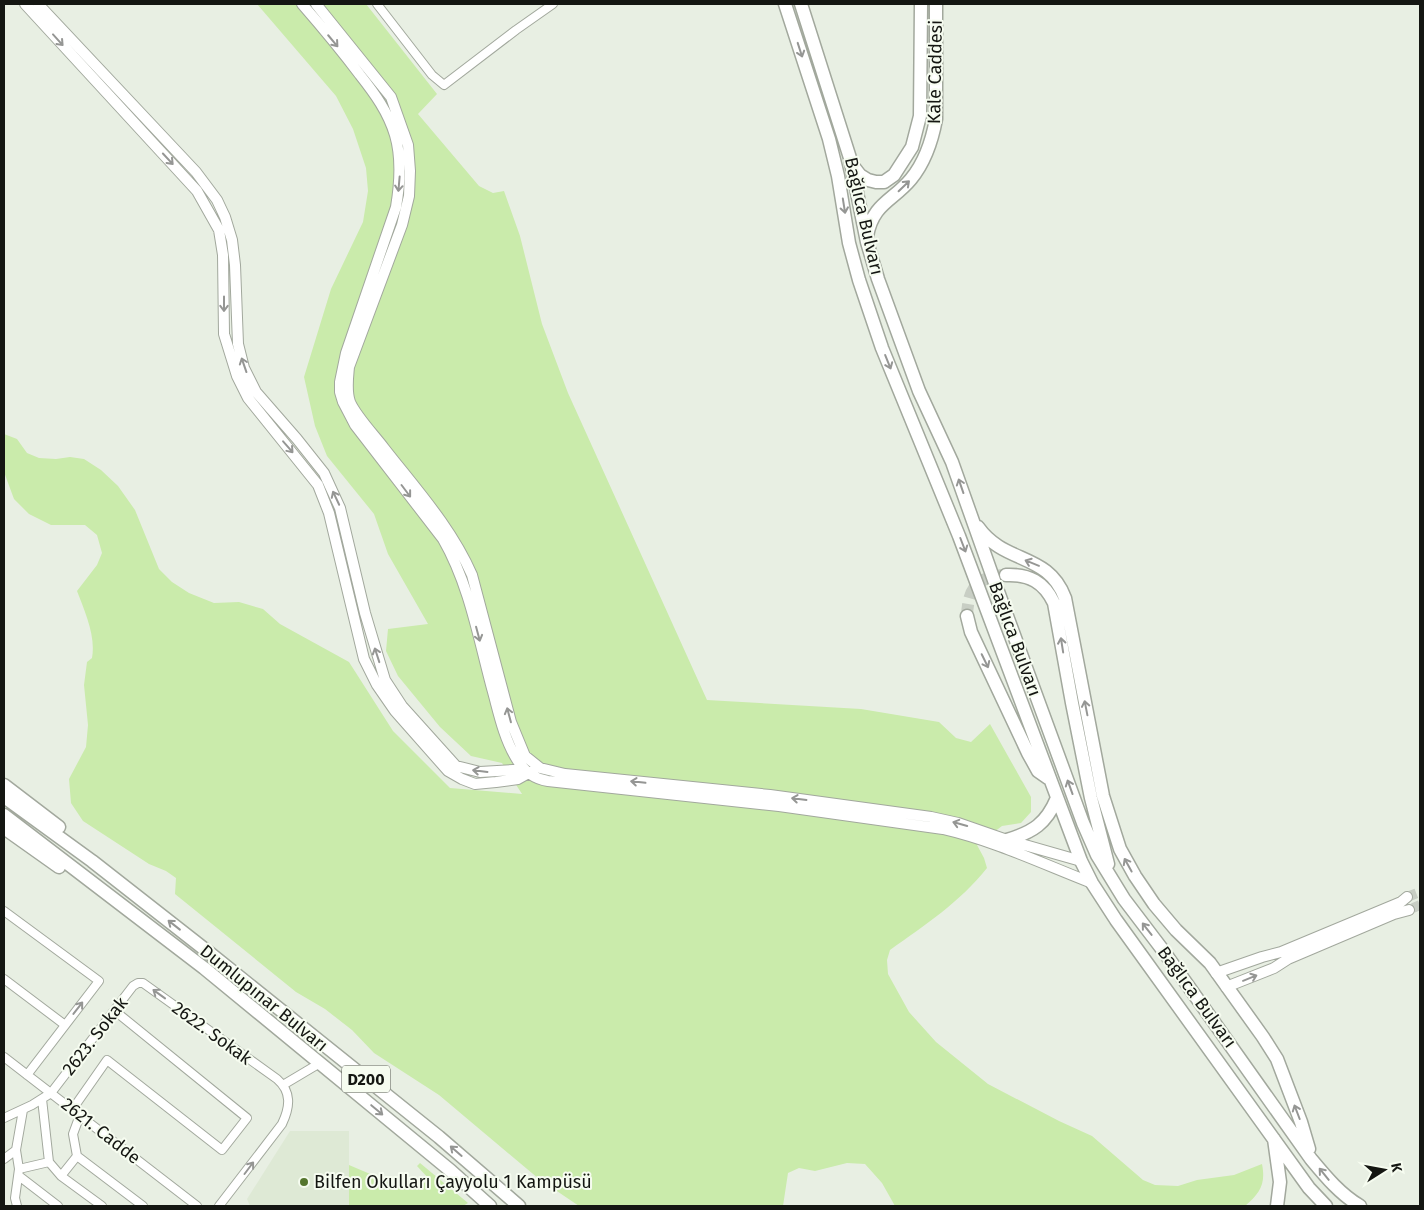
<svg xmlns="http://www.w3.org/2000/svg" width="1424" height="1210" viewBox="0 0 1424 1210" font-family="'Fira Sans',sans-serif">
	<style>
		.built { fill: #dee9d5 }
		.green { fill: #caebab }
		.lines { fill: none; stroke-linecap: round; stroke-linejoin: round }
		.tertiary-tunnel { stroke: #c8cec4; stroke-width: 10; stroke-dasharray: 10 5; stroke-linecap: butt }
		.primary-tunnel { stroke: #c8cec4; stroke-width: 12; stroke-dasharray: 12 6; stroke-linecap: butt }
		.minor-casing { stroke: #a2a89d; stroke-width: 10 }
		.tertiary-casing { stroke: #a2a89d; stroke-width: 12 }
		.primary-casing { stroke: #a2a89d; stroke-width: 15 }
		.trunk-casing { stroke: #a2a89d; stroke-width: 15 }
		.minor { stroke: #fff; stroke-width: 8 }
		.tertiary { stroke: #fff; stroke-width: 10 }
		.primary { stroke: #fff; stroke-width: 12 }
		.trunk { stroke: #fff; stroke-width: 12 }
		.oneway { stroke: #959694 }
		.poi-dot { fill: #55762e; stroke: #f6fcf0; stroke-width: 2 }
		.labels { text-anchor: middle; stroke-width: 4; stroke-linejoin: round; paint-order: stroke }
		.shield { fill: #f6fcf0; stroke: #585b55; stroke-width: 1 }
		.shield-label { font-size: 16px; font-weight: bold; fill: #141612 }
		.street-label { font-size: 18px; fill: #141612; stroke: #f6fcf0 }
		.poi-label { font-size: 18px; fill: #141612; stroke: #f6fcf0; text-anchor: start }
	</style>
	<rect width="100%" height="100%" fill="#e8efe3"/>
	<path class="built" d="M290 1131H349V1206H250L247 1199Z"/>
	<path class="green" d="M257 4H366L437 94 418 114 479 186 493 193 504 191 520 236 542 324 568 393 707 700 861 709 939 722 956 738 971 742 990 724 1031 797V812L1021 823 1002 826 977 845 984 858 987 868C960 902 925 925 890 950L887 960 888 974 909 1012 936 1042 988 1084 1059 1121 1092 1136 1143 1180 1155 1185 1178 1186 1197 1180 1234 1175 1262 1164C1266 1184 1260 1193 1245 1206H895L882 1183 865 1164 847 1163 815 1171 799 1168 788 1173 783 1206H579L539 1179 439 1095 374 1053 352 1030 325 1009 296 992 175 894 176 878 166 871 149 864 83 821 71 803 69 779 86 747 88 725 84 685 87 662 92 658C96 636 85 612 77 591L97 565 102 553 97 535 85 525H51L29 514 14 499 4 472V434L17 439 27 453 39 458 56 459 70 457 84 459 101 470 118 486 135 510 159 569 172 582 189 593 214 603 239 602 263 609 280 624 349 662 393 731 450 788 522 794 502 763 471 756 440 727 398 676 386 651 388 629 428 624 388 554 374 514 327 456 315 426 304 377 331 289 363 222 368 191 366 168 353 129 336 96Z
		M420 1163 468 1203 463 1206H349V1165L396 1185 417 1189 429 1179 417 1166Z"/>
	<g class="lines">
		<path class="tertiary-tunnel" d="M1407 897 1420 892
			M1413 908 1420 905"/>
		<path class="primary-tunnel" d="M967 616C968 590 976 577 1003 575"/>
		<defs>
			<path id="minor" d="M377 4 432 75 444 85 516 30 553 4
				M4 911 99 981 27 1075
				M4 979 65 1025
				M4 1057 197 1206
				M283 1085 320 1063
				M42 1099 49 1162 61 1176 102 1206
				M72 1110 107 1060 222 1150 247 1118 115 1011
				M4 1118 32 1105 51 1093 133 986 138 983H143L277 1079C292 1092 290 1107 282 1124L219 1206
				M16 1150 19 1169 15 1198 17 1206
				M77 1156 73 1134 80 1115
				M4 1159 16 1150 23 1110
				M19 1169 49 1162
				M19 1176 58 1206
				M61 1176 77 1156 143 1206"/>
			<path id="tertiary" d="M25 4 197 191 219 230 223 255 224 334 237 376 248 398 318 485 329 513 364 659 377 685 395 711 448 771 462 779 475 784 496 782 518 779 534 770
				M38 4 196 172 217 200 225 217 232 240 235 265 238 344 244 368 256 392 297 439 324 473 340 508 365 613 385 680 402 706 456 766 480 772 513 770 528 773
				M302 4C322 27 342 51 360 75 375 94 388 112 395 135 402 159 400 183 396 207L346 353 340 382V392L343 402 355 425 443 539C470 586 479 641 493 692 499 714 504 738 516 758 523 770 534 779 548 781L779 806 943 829C995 841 1043 864 1092 883
				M316 4 391 97 408 145 410 171 409 196 402 225 349 367C348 378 346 391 350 402 356 416 375 436 384 448 416 489 451 527 472 575L511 722 525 756 540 768 565 774 770 795 931 817 958 823 1007 840 1081 861
				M1216 973 1262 957 1281 952 1401 902 1407 897
				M1226 987 1274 968 1288 959 1394 914 1409 910"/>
			<path id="primary" d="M785 4 829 139 838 176 849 243 859 280 882 348 959 536 1081 861 1092 883 1116 920 1309 1188 1326 1206
				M801 4 850 158 867 242 878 279 919 391 952 462 996 586 1083 823 1097 855 1124 899 1162 949 1311 1159C1326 1177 1340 1194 1360 1206
				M853 166 860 175 868 180 876 182H884L894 175 912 147 920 116 921 4
				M867 236C873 203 893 201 911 179 925 162 932 141 936 119V4
				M978 527C1005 565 1048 552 1065 598L1103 796 1120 849 1135 876 1154 904 1176 930 1210 963 1263 1037 1277 1059 1301 1122 1309 1149
				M1006 575C1029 574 1044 582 1054 603L1072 703 1091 798 1108 864
				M967 616 971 632 1028 753 1038 771 1048 778
				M1007 840C1033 832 1046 824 1057 798
				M1274 1139 1280 1182 1277 1206"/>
			<path id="trunk" d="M4 785 59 827
				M4 797 92 861 212 955 439 1137 519 1206
				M4 815 204 968 451 1171 490 1206
				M4 828 59 867"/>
		</defs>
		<use href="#minor" class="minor-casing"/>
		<use href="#tertiary" class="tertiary-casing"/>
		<use href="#primary" class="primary-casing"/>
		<use href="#trunk" class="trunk-casing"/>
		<use href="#minor" class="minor"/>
		<use href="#tertiary" class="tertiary"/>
		<use href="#primary" class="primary"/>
		<use href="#trunk" class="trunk"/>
	</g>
	<defs><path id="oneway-shaft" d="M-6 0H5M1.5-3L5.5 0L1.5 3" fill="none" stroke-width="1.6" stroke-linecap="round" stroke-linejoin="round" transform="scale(1.25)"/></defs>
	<g class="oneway">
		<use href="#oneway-shaft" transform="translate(58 40) rotate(48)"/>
		<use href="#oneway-shaft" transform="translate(333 41) rotate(50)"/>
		<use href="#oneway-shaft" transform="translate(800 50) rotate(72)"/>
		<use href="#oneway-shaft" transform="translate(168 159) rotate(47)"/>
		<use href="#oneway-shaft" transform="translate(399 184) rotate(95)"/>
		<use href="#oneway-shaft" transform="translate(904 186) rotate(-44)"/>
		<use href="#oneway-shaft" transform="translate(844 206) rotate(81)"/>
		<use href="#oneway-shaft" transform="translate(224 304) rotate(90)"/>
		<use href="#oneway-shaft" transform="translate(888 362) rotate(68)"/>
		<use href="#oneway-shaft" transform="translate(244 365) rotate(-109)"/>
		<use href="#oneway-shaft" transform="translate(288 447) rotate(49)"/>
		<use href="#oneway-shaft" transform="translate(961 486) rotate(-109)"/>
		<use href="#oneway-shaft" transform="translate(406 491) rotate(53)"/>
		<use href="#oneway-shaft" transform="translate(336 498) rotate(-115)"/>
		<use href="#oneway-shaft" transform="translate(963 545) rotate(69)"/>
		<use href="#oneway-shaft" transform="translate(1032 563) rotate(-158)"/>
		<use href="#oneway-shaft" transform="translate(478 634) rotate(75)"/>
		<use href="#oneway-shaft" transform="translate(1062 645) rotate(-99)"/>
		<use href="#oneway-shaft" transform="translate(377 655) rotate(-108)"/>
		<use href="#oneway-shaft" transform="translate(985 661) rotate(64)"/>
		<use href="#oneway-shaft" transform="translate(1086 708) rotate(-101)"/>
		<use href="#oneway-shaft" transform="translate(509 715) rotate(-105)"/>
		<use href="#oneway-shaft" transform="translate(480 771) rotate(-173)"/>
		<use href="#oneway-shaft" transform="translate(638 782) rotate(-174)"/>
		<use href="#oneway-shaft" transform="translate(1070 787) rotate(-110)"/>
		<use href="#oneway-shaft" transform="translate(799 799) rotate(-173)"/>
		<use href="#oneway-shaft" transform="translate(960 824) rotate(-164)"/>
		<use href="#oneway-shaft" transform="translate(1128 865) rotate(-119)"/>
		<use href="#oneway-shaft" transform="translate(174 925) rotate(-142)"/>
		<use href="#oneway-shaft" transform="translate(1147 929) rotate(-128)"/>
		<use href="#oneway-shaft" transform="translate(1250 978) rotate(-22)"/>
		<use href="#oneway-shaft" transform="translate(159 994) rotate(-144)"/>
		<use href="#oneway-shaft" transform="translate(78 1008) rotate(-52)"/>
		<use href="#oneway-shaft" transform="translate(377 1110) rotate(40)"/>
		<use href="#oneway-shaft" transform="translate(1297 1112) rotate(-111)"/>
		<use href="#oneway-shaft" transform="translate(456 1151) rotate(-139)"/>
		<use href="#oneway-shaft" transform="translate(249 1168) rotate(-53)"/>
		<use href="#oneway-shaft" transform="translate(1324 1174) rotate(-129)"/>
	</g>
	<circle class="poi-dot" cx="304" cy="1182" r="5"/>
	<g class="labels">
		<rect class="shield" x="342" y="1065.5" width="48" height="27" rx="4"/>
		<g class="shield-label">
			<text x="366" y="1085">D200</text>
		</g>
		<g class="street-label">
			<text transform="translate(935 72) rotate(-89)" y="6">Kale Caddesi</text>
			<text transform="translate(864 216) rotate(77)" y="6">Bağlıca Bulvarı</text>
			<text transform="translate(1015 639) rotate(70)" y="6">Bağlıca Bulvarı</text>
			<text transform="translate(1197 997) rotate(54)" y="6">Bağlıca Bulvarı</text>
			<text transform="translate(264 998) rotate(39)" y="6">Dumlupınar Bulvarı</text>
			<text transform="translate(212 1033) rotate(36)" y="6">2622. Sokak</text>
			<text transform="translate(95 1036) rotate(-52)" y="6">2623. Sokak</text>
			<text transform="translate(101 1131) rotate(38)" y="6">2621. Cadde</text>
		</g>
		<g class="poi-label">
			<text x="314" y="1188">Bilfen Okulları Çayyolu 1 Kampüsü</text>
		</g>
	</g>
	<rect width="1424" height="1210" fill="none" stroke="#141612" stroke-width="10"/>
	<g transform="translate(1384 1170) rotate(79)" stroke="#f6fcf0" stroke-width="4" paint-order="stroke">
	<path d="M0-4L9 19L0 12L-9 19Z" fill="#141612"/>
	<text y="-8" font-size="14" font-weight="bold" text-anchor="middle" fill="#141612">K</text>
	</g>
</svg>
